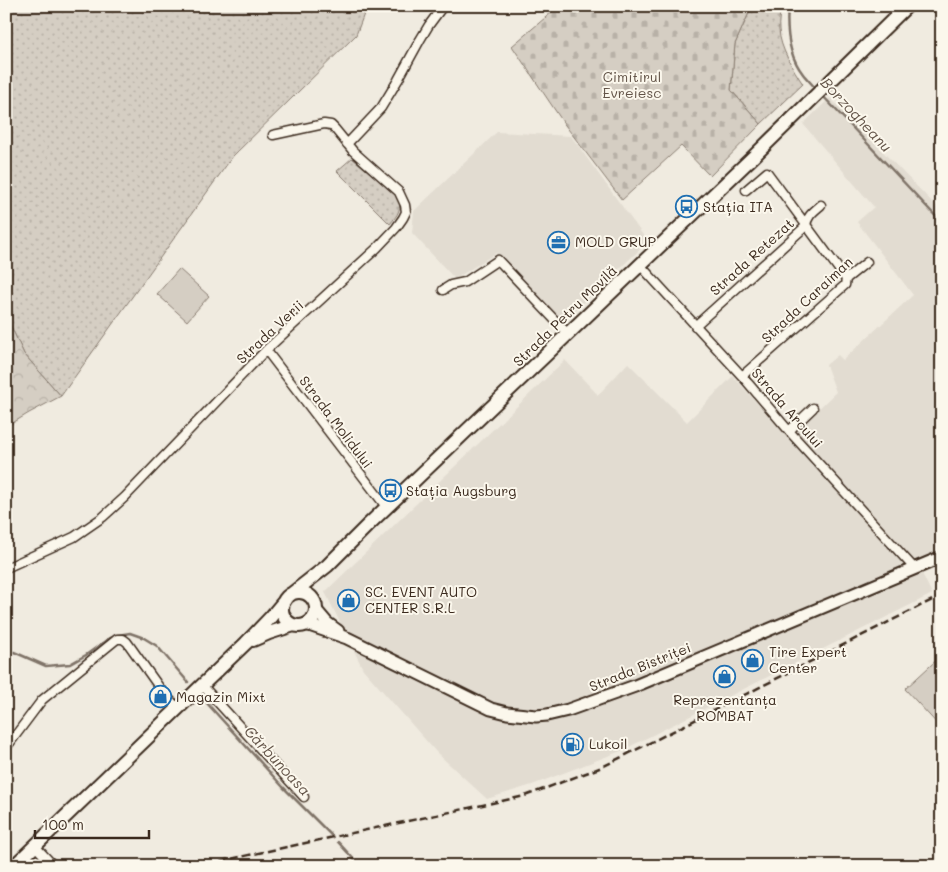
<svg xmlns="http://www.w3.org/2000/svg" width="948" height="872" viewBox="0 0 948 872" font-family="Mali,sans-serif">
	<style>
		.built { fill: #e2dcd1 }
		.green { fill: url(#green-dots); stroke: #887c70 }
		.forest { fill: url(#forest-crowns); stroke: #887c70 }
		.cemetery { fill: url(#cemetery-stones); stroke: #887c70 }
		.pitch { fill: #d5cec3; stroke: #887c70 }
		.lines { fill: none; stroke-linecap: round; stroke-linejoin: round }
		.stream { stroke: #7f7367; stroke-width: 2.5 }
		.street-casing { stroke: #3b2a1e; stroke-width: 11 }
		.secondary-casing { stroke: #3b2a1e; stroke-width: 15 }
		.primary-casing { stroke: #3b2a1e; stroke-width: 16 }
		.street { stroke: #fbf7ec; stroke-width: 8 }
		.secondary { stroke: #fbf7ec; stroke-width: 11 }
		.primary { stroke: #fbf7ec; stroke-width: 12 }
		.rail { stroke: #3b2a1e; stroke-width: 2.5; stroke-dasharray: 8 4; stroke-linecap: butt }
		.labels { text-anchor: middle; stroke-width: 4; stroke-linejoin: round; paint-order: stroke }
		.park-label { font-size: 14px; fill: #625347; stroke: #fbf7ec }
		.poi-label { font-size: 14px; fill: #3b2a1e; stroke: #fbf7ec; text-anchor: start }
		.street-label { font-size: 14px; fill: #3b2a1e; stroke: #fbf7ec }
		.water-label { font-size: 15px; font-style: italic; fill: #635448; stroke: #fbf7ec }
	</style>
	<defs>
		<pattern id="green-dots" width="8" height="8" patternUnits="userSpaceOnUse" patternTransform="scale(1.25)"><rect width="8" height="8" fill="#d5cec3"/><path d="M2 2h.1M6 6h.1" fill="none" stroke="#b8b1a7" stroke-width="1.8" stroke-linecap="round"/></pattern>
		<pattern id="forest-crowns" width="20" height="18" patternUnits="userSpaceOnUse" patternTransform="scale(1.25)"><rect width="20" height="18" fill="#d5cec3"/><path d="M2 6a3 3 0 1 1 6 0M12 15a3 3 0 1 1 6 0" fill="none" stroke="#b8b1a7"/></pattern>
		<pattern id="cemetery-stones" width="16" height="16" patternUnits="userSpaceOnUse" patternTransform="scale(1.25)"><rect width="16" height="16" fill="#d5cec3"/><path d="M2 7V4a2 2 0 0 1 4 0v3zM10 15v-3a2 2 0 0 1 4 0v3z" fill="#b8b1a7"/></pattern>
	</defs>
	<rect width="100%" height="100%" fill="#f0ebe0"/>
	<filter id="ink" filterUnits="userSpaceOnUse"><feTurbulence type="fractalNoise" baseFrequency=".02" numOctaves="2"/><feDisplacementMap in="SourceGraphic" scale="10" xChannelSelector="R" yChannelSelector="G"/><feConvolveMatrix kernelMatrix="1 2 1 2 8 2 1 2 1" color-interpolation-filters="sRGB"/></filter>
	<g filter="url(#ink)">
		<path class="built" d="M830 98 942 212V550L916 561 932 594 621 751 532 785 487 799 437 753 363 669 325 592 565 360 598 395 628 363 687 422 733 376 788 438 836 392 826 365 838 355 843 360 913 295 857 222 874 207 803 124Z
			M497 132 571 136 648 242 561 323 496 253 455 279 412 233 414 211Z"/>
		<path class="green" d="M6 6H367L356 35 233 156 61 396 24 354 6 316Z
			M752 6H781C780 13 778 23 779 30 780 48 793 69 803 84L761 124 731 90 735 44Z
			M352 158 399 197C401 211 398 214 390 224L337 171Z"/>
		<path class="forest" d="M6 316 24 354 61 396 29 413 6 427Z"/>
		<path class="cemetery" d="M559 6H752L735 44 731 90 761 124 710 176 681 146 622 200 565 125 512 46Z"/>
		<path class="pitch" d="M179 269 209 296 187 321 157 294Z
			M942 655V729L905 689Z"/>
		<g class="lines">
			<path class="stream" d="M788 6C786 30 788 55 803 74 807 79 812 84 816 89
				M822 95 942 223
				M6 652H14L46 666 70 664 86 655 108 639 118 635 130 633 144 638 157 646 188 682
				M205 701 283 787 332 836
				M338 842 360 866"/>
			<defs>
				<path id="street" d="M347 144 381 108 398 80 420 40 429 25 443 6
					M746 190 767 172 846 279
					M640 265 742 376 789 431 914 568
					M443 290 451 285 465 282 498 260 568 334
					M695 326 806 226C807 216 813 212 821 205
					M266 350 387 508
					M742 376 845 285 846 279 867 262
					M789 431 813 408
					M6 568 74 537 103 517 125 497 266 350 377 248 396 228 403 218 406 212 405 205 399 192 353 151 335 129 331 125 324 124 273 135
					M202 685 304 797
					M6 748 42 700 117 639H123L127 642 164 694 178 708
					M35 846 54 866"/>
				<path id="secondary" d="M316 610 327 623 338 631
					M306 624 347 638 491 709 507 713 536 716 547 715 568 710 635 686 942 557"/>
				<path id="primary" d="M282 609a17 17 0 1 1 34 0a17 17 0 1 1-34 0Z
					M290 595 327 566 368 525 754 156 907 6
					M253 640 269 633 294 625
					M14 866 246 643 270 618 285 600"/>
			</defs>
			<use href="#street" class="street-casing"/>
			<use href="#secondary" class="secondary-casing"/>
			<use href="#primary" class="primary-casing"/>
			<use href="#street" class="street"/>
			<use href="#secondary" class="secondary"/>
			<use href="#primary" class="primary"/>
			<path class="rail" d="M209 866 226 860 525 796 602 767 942 595"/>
		</g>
	</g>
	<defs>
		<symbol id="bus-ring" viewBox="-11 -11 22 22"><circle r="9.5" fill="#fbf7ec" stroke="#1f6fb2" stroke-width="1.5"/><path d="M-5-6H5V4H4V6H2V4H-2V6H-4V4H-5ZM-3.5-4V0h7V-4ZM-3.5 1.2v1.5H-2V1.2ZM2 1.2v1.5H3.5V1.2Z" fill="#1f6fb2"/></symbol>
		<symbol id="office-ring" viewBox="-11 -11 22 22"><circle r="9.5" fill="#fbf7ec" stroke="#1f6fb2" stroke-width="1.5"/><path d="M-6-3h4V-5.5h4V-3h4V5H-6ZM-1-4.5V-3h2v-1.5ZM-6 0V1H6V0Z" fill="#1f6fb2"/></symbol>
		<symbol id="shop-ring" viewBox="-11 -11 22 22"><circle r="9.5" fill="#fbf7ec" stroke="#1f6fb2" stroke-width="1.5"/><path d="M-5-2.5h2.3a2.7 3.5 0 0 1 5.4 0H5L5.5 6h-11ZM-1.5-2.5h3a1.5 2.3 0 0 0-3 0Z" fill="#1f6fb2"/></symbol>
		<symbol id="fuel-ring" viewBox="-11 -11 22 22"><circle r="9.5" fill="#fbf7ec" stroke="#1f6fb2" stroke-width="1.5"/><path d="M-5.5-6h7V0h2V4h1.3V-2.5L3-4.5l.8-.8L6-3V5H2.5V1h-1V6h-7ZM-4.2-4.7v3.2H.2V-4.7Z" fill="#1f6fb2"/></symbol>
	</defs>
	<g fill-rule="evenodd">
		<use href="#bus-ring" x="674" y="194" width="25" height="25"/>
		<use href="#office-ring" x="546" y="230" width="25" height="25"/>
		<use href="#bus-ring" x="378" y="478" width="25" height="25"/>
		<use href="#shop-ring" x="336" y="588" width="25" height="25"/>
		<use href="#shop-ring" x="740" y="648" width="25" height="25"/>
		<use href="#shop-ring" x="712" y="664" width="25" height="25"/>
		<use href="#shop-ring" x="148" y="684" width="25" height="25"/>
		<use href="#fuel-ring" x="560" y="732" width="25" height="25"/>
	</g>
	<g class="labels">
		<g class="park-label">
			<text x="632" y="82">Cimitirul<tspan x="632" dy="16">Evreiesc</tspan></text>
		</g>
		<g class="poi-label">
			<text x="703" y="212">Stația ITA</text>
			<text x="575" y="247">MOLD GRUP</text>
			<text x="406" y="496">Stația Augsburg</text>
			<text x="365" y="597">SC. EVENT AUTO<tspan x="365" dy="16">CENTER S.R.L</tspan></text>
			<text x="769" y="657">Tire Expert<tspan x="769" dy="16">Center</tspan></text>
			<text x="176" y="702">Magazin Mixt</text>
			<text x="725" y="705" text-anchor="middle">Reprezentanța<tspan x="725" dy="16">ROMBAT</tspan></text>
			<text x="589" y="749">Lukoil</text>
		</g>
		<g class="street-label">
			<text transform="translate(752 257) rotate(-42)" y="5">Strada Retezat</text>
			<text transform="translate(807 300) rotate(-43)" y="5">Strada Caraiman</text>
			<text transform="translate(565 316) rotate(-44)" y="5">Strada Petru Movilă</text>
			<text transform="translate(270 332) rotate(-43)" y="5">Strada Verii</text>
			<text transform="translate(787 408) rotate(49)" y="5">Strada Arcului</text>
			<text transform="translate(336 422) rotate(53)" y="5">Strada Molidului</text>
			<text transform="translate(640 667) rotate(-22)" y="5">Strada Bistriței</text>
		</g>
		<g class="water-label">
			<text transform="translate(856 115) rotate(47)" y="5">Borzogheanu</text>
			<text transform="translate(277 761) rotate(47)" y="5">Cărbunoasa</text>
		</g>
	</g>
	<rect width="948" height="872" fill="none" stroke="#fbf7ec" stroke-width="25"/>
	<rect x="12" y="12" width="923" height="847" fill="none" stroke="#3b2a1e" stroke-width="2" filter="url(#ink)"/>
	<path d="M35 830v8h114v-8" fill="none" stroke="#3b2a1e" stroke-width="2.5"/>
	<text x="42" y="830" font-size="15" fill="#3b2a1e" stroke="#fbf7ec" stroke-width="4" paint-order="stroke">100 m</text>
</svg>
